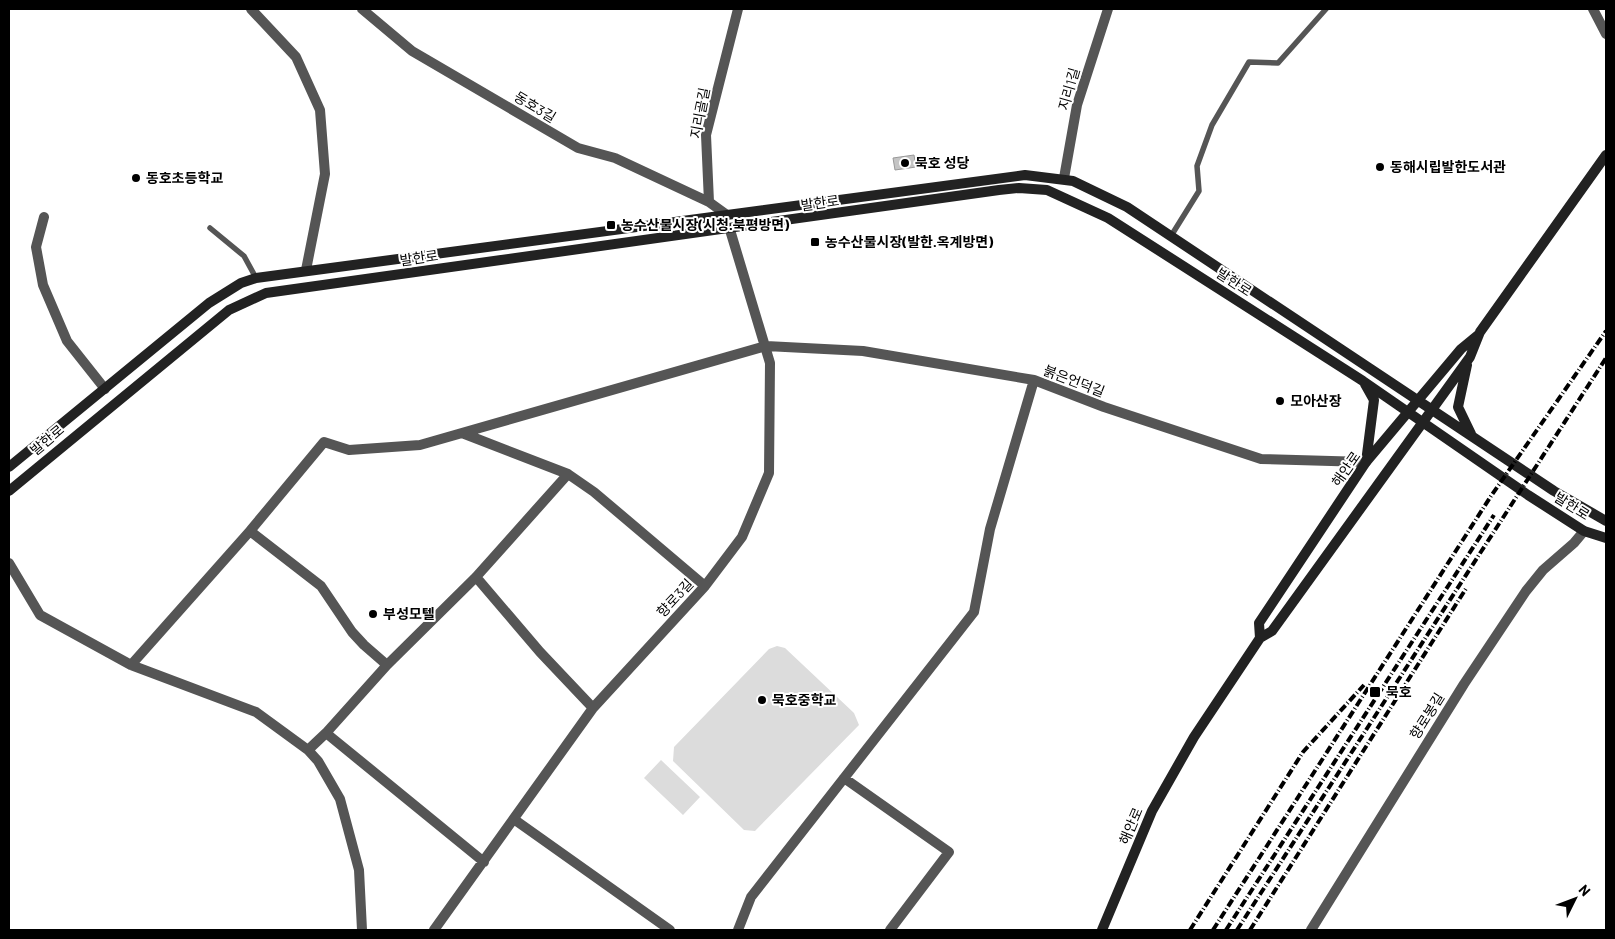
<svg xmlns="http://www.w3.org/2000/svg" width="1615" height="939" viewBox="0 0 1615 939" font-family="Barlow,'Noto Sans KR',sans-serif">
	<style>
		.pitch { fill: #dcdcdc }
		.building { fill: #c4c4c4; stroke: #999 }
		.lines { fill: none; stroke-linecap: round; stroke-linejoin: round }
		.lane { stroke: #555; stroke-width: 5.5 }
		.street { stroke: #555; stroke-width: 10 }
		.secondary { stroke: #222; stroke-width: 10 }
		.rail { stroke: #000; stroke-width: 4; stroke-dasharray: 8 2.5 1 2.5; stroke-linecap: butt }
		.poi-dot { fill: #000; stroke: #fff; stroke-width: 2 }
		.labels { text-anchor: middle; stroke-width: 4; stroke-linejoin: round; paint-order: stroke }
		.street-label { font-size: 14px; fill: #000; stroke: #fff }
		.poi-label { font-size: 14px; font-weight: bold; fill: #000; stroke: #fff; text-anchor: start }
	</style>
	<rect width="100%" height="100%" fill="#fff"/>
	<path class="pitch" d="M777 646 785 648 854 713 859 725 755 831 744 830 673 761 674 747 769 649Z
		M661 760 700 797 683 815 644 778Z"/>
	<path class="building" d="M914 155 916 167 895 170 893 158Z"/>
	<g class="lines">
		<path class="lane" d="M210 228 244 256 256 278
			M1171 236 1199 191 1197 166 1212 125 1249 62 1278 63 1326 9"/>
		<path class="street" d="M251 9 296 57 320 110 325 174 306 270
			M362 9 412 51 578 148 615 158 709 202
			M1593 9 1606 34
			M1064 178 1077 105 1108 9
			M727 215 709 202 706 135 738 9
			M44 217 36 247 43 285 67 341 105 389
			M462 433 568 474 594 492 705 586
			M250 531 321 586 352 632 364 645 387 665
			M9 563 40 615 131 665 256 712 308 750 318 761 340 799 359 870 362 930
			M476 577 540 652 593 708
			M131 665 250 531 324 442 349 450 420 445 766 346 863 351 1034 380 1104 407 1261 459 1366 462
			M326 733 484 862
			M308 750 326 733 387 665 476 577 568 474
			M844 778 949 852 890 930
			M515 820 670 930
			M434 930 593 708 705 586 742 537 769 473 770 363 730 230
			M738 930 751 897 974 612 990 529 1034 380
			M1311 930 1464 684 1526 591 1543 570 1574 543 1584 531"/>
		<path class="secondary" d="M1467 365 1458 407 1471 434
			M1365 384 1374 400 1366 462
			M9 467 209 303 241 283 256 278 1025 175 1073 181 1127 207 1554 491 1606 521
			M9 491 229 310 266 293 999 190 1019 188 1047 190 1108 218 1363 381 1528 495 1584 531 1606 538
			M1260 638 1259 623 1366 462 1461 349 1478 335
			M1102 930 1152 811 1194 737 1260 638 1272 631 1470 357 1480 332 1606 155"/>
		<path class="rail" d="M1190 930 1303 752 1364 685
			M1213 930 1491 496 1606 331
			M1226 930 1494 515
			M1237 930 1606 358
			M1250 930 1467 587"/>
	</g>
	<g class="poi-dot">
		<circle cx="905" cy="163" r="5"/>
		<circle cx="1380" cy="167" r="5"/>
		<circle cx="136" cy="178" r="5"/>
		<rect x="606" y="220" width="10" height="10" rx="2.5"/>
		<rect x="810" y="237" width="10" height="10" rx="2.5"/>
		<circle cx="1280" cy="401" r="5"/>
		<circle cx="373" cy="614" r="5"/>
		<rect x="1369" y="686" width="12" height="12" rx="2.5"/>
		<circle cx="762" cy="700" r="5"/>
	</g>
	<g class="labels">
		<g class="street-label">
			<text transform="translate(1069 89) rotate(-74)" y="5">지리1길</text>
			<text transform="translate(535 107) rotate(31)" y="5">동호3길</text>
			<text transform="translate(700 113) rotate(-79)" y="5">지리골길</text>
			<text transform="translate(820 203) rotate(-8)" y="5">발한로</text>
			<text transform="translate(419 258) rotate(-8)" y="5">발한로</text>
			<text transform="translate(1234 282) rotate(33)" y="5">발한로</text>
			<text transform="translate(1074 381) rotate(21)" y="5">붉은언덕길</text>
			<text transform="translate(47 440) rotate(-40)" y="5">발한로</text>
			<text transform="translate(1346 469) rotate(-55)" y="5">해안로</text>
			<text transform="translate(1572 506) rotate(32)" y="5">발한로</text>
			<text transform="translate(675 598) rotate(-47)" y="5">향로3길</text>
			<text transform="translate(1427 716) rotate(-58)" y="5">향로봉길</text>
			<text transform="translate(1131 826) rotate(-67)" y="5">해안로</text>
		</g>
		<g class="poi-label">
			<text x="915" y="168">묵호 성당</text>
			<text x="1390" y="172">동해시립발한도서관</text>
			<text x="146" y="183">동호초등학교</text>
			<text x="621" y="230">농수산물시장(시청.북평방면)</text>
			<text x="825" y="247">농수산물시장(발한.옥계방면)</text>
			<text x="1290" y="406">모아산장</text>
			<text x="383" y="619">부성모텔</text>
			<text x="1386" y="697">묵호</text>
			<text x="772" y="705">묵호중학교</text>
		</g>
	</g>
	<rect width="1615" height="939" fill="none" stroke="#000000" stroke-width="20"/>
	<g transform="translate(1575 899) rotate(48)" stroke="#ffffff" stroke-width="4" paint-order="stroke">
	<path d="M0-4L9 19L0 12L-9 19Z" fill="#000000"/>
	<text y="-8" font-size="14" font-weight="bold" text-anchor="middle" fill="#000000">N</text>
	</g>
</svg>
